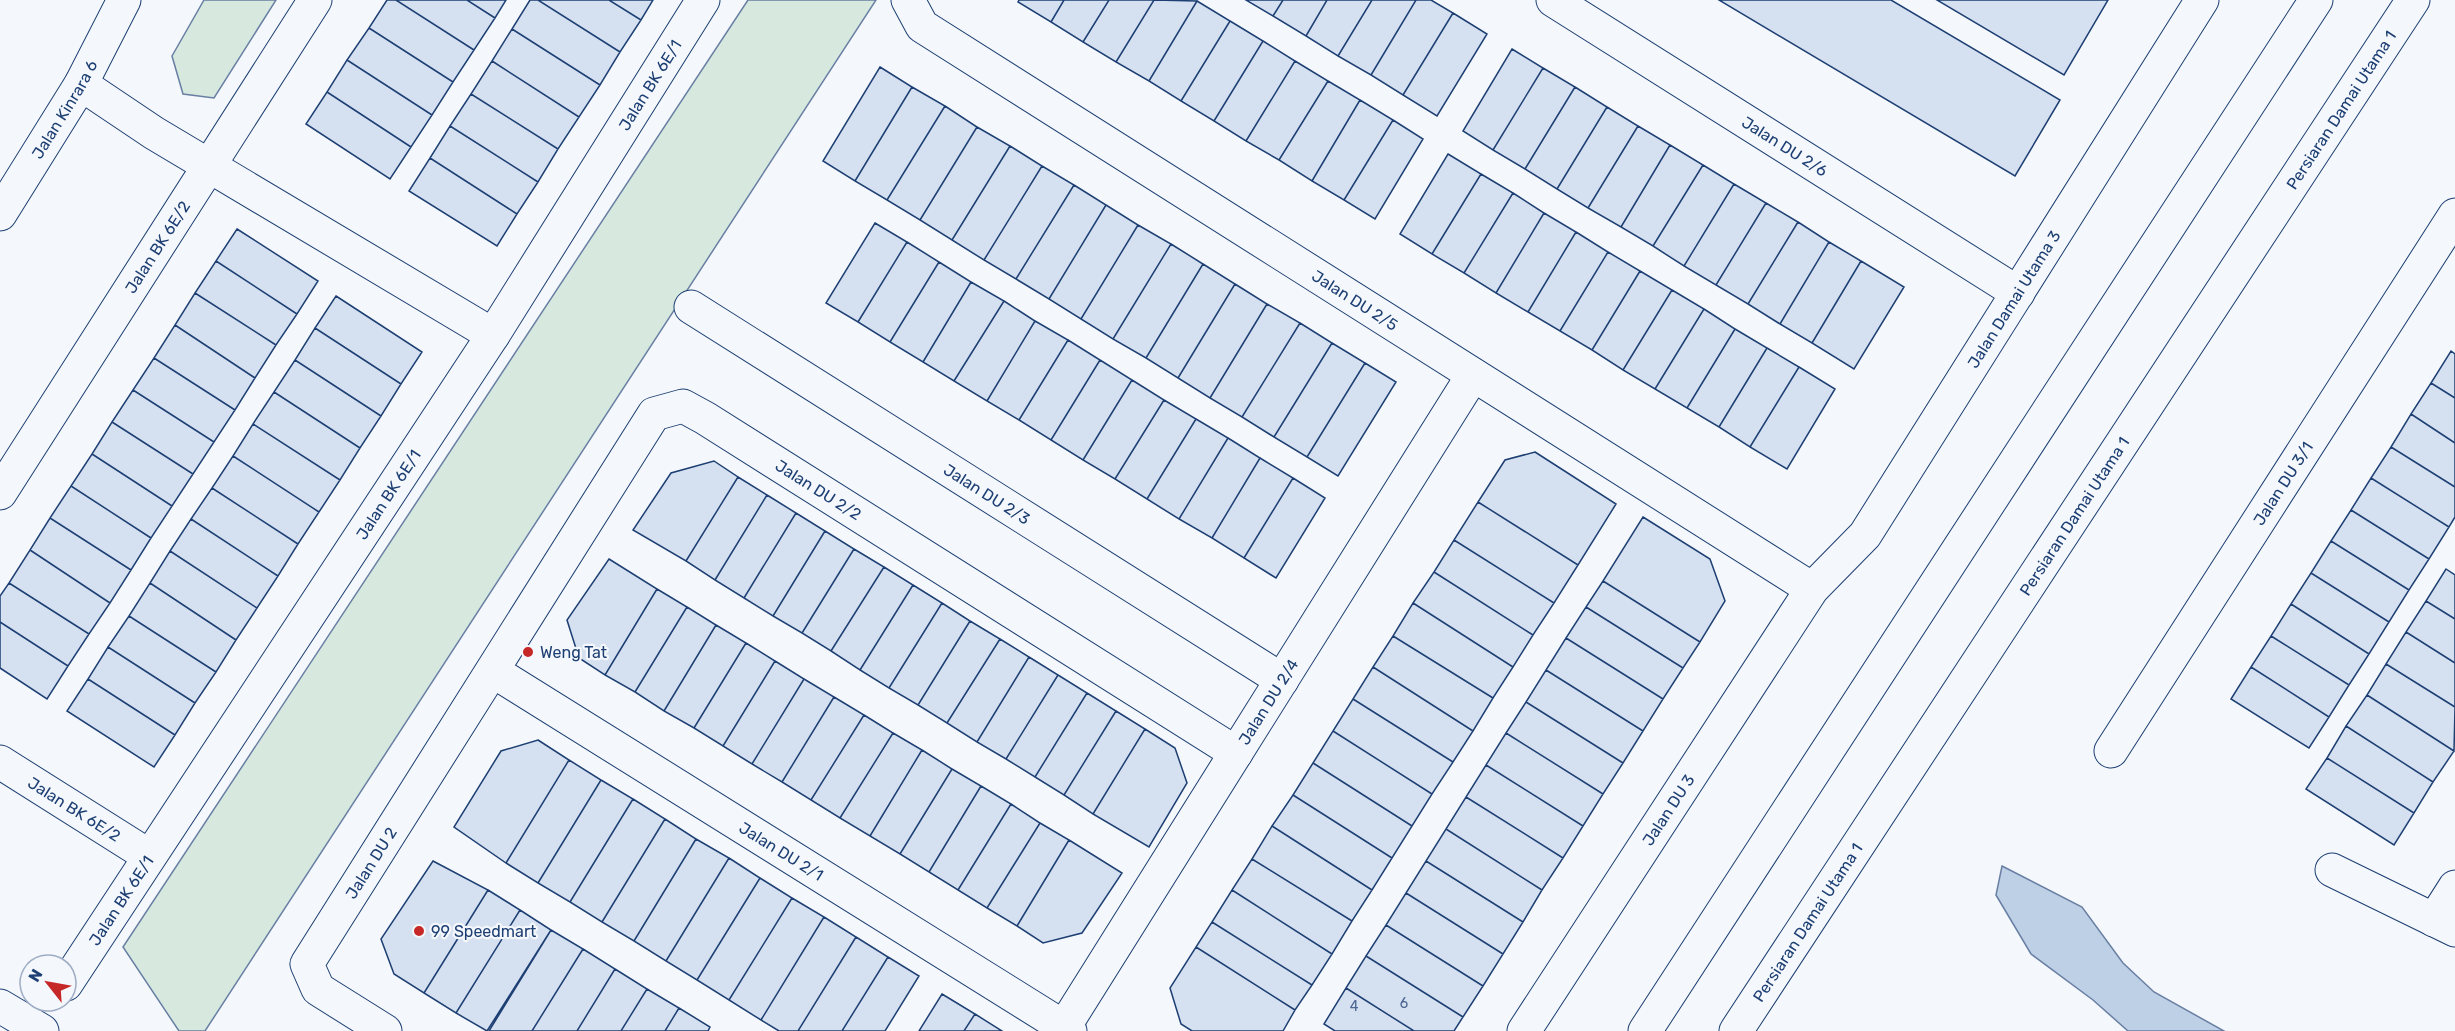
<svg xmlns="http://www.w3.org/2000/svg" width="2455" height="1031" viewBox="0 0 2455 1031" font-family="Rubik,sans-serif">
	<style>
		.green { fill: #d7e8df; stroke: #687fa3; stroke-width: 1.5 }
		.water { fill: #bed0e5; stroke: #687fa3; stroke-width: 1.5 }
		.building { fill: #d5e0f0; stroke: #1d3f73; stroke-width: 1.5 }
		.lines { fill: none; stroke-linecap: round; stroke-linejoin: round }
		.minor-casing { stroke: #1d3f73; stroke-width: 35 }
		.major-casing { stroke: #1d3f73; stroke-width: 35 }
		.minor { stroke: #f4f7fb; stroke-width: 33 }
		.major { stroke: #f4f7fb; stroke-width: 33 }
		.poi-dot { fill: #c62828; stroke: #f4f7fb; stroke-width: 2 }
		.labels { text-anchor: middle; stroke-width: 4.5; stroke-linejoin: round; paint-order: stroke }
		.number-label { font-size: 14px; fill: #4b6792 }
		.street-label { font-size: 16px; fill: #1d3f73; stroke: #f4f7fb }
		.poi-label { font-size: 16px; fill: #1d3f73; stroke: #f4f7fb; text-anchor: start }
	</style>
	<rect width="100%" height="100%" fill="#f4f7fb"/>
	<path class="green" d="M204 0H276L214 98 183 94 172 56Z
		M748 0H876L205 1031H179L123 947Z"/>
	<path class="water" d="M2002 866 2082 907 2123 963 2154 992 2224 1031H2128L2093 1000 2031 954 1996 895Z"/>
	<path class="building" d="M387 0H396L474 50 453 82 369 28Z
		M396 0H467L495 18 474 50Z
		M467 0H506L495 18Z
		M530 0H538L620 52 600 85 512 29Z
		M538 0H609L641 20 620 52Z
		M609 0H653L641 20Z
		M1019 0H1064L1051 22 1018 2Z
		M1064 0H1109L1083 42 1051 22Z
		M1109 0H1154L1116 62 1083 42Z
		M1154 0 1197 1 1149 81 1116 62Z
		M1246 0H1283L1273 16Z
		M1283 0H1327L1306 36 1273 16Z
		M1327 0H1372L1338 56 1306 36Z
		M1372 0H1416L1371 75 1338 56Z
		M1416 0H1431L1453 13 1403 95 1371 75Z
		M1719 0H1891L2060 100 2015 176Z
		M1937 0H2108L2064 75Z
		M1197 1 1230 21 1181 101 1149 81Z
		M1453 13 1487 34 1437 116 1403 95Z
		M1230 21 1263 41 1214 121 1181 101Z
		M369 28 453 82 432 115 347 60Z
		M512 29 600 85 579 117 492 61Z
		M1263 41 1295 61 1246 141 1214 121Z
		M1512 49 1543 68 1493 150 1463 131Z
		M347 60 432 115 411 147 327 92Z
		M492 61 579 117 558 149 471 94Z
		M1295 61 1328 81 1279 160 1246 141Z
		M880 67 912 87 855 181 823 161Z
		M1543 68 1575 87 1525 169 1493 150Z
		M1328 81 1360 100 1312 181 1279 160Z
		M912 87 945 106 887 200 855 181Z
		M1575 87 1607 107 1557 189 1525 169Z
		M327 92 411 147 390 179 306 124Z
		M471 94 558 149 538 182 450 126Z
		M1360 100 1393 120 1344 200 1312 181Z
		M945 106 977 127 920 220 887 200Z
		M1607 107 1638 126 1588 208 1557 189Z
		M1393 120 1423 139 1375 219 1344 200Z
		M450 126 538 182 517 214 430 158Z
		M1638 126 1670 145 1621 227 1588 208Z
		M977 127 1010 146 952 240 920 220Z
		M1670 145 1703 165 1653 246 1621 227Z
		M1010 146 1042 166 984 260 952 240Z
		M1448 154 1481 174 1432 254 1400 234Z
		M430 158 517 214 497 246 409 191Z
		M1703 165 1734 184 1684 266 1653 246Z
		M1042 166 1074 185 1016 279 984 260Z
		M1481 174 1513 193 1464 273 1432 254Z
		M1734 184 1766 203 1716 285 1684 266Z
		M1074 185 1106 205 1049 299 1016 279Z
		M1513 193 1544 213 1496 293 1464 273Z
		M1766 203 1798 222 1748 304 1716 285Z
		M1106 205 1138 225 1081 319 1049 299Z
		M1544 213 1576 232 1528 312 1496 293Z
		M1798 222 1829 242 1780 324 1748 304Z
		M875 223 907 242 858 322 826 303Z
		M1138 225 1171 244 1113 339 1081 319Z
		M237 229 318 281 297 314 216 261Z
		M1576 232 1608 252 1560 331 1528 312Z
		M907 242 939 262 890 342 858 322Z
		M1829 242 1861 261 1812 343 1780 324Z
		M1171 244 1203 264 1146 358 1113 339Z
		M1608 252 1640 271 1592 350 1560 331Z
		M216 261 297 314 276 345 195 293Z
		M1861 261 1904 287 1854 369 1812 343Z
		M939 262 971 282 923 362 890 342Z
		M1203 264 1235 284 1178 378 1146 358Z
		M1640 271 1672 290 1623 370 1592 350Z
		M971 282 1004 301 954 381 923 362Z
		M1235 284 1267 304 1210 398 1178 378Z
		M1672 290 1704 309 1655 389 1623 370Z
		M195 293 276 345 255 378 175 325Z
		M336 296 422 352 401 384 315 328Z
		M1004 301 1035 321 987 401 954 381Z
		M1267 304 1300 323 1242 417 1210 398Z
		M1704 309 1735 329 1687 408 1655 389Z
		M1035 321 1068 340 1019 420 987 401Z
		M1300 323 1332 343 1274 437 1242 417Z
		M175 325 255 378 235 410 154 358Z
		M315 328 401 384 381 416 295 360Z
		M1735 329 1767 348 1719 427 1687 408Z
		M1068 340 1100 360 1051 440 1019 420Z
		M1332 343 1365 363 1307 457 1274 437Z
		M1767 348 1799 367 1750 447 1719 427Z
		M2451 351 2455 354V398L2431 383Z
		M154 358 235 410 214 442 133 390Z
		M295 360 381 416 360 448 274 392Z
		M1100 360 1132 380 1083 460 1051 440Z
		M1365 363 1396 382 1338 476 1307 457Z
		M1799 367 1835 389 1787 469 1750 447Z
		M1132 380 1164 400 1115 479 1083 460Z
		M2431 383 2455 398V443L2411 414Z
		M133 390 214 442 193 474 112 422Z
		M274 392 360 448 340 480 253 424Z
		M1164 400 1196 419 1147 499 1115 479Z
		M2411 414 2455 443V487L2391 447Z
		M1196 419 1228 438 1179 519 1147 499Z
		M112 422 193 474 172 506 92 454Z
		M253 424 340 480 319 512 233 456Z
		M1228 438 1260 458 1212 538 1179 519Z
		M2391 447 2455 487V517L2449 527 2371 478Z
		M1535 452 1616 504 1578 565 1478 502 1505 460Z
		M92 454 172 506 151 538 71 486Z
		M233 456 319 512 298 544 212 488Z
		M1260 458 1293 478 1244 558 1212 538Z
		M714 461 738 477 686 561 633 530 671 473Z
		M738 477 767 495 715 580 686 561Z
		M1293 478 1325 498 1276 578 1244 558Z
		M2371 478 2449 527 2429 559 2351 510Z
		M71 486 151 538 131 570 50 518Z
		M212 488 298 544 278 576 191 519Z
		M767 495 796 513 744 598 715 580Z
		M1478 502 1578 565 1554 603 1454 540Z
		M2351 510 2429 559 2409 590 2331 541Z
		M796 513 825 531 773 616 744 598Z
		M1643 517 1710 559 1725 601 1700 642 1603 581Z
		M50 518 131 570 110 603 30 550Z
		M191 519 278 576 257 608 170 551Z
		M825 531 854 549 802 633 773 616Z
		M1454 540 1554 603 1533 635 1434 572Z
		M2331 541 2409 590 2389 622 2311 573Z
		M854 549 884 567 831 651 802 633Z
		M30 550 110 603 89 634 9 583Z
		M170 551 257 608 236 640 150 583Z
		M609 559 657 589 605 675 579 658 567 620Z
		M884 567 913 585 860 670 831 651Z
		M2446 569 2455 575V619L2426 601Z
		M1434 572 1533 635 1513 667 1413 603Z
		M2311 573 2389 622 2369 654 2291 604Z
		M1603 581 1700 642 1683 668 1586 607Z
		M9 583 89 634 68 666 0 622V596Z
		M150 583 236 640 216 672 129 616Z
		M913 585 942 603 889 688 860 670Z
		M657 589 687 607 635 692 605 675Z
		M2426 601 2455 619V663L2406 632Z
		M942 603 970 621 918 705 889 688Z
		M1413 603 1513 667 1493 698 1393 636Z
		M2291 604 2369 654 2349 685 2271 636Z
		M687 607 716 625 664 711 635 692Z
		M1586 607 1683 668 1663 699 1566 638Z
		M129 616 216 672 195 703 108 647Z
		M970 621 1000 639 947 723 918 705Z
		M0 622 68 666 47 699 0 668Z
		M716 625 746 643 694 728 664 711Z
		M2406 632 2455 663V707L2386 664Z
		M1393 636 1493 698 1473 731 1373 667Z
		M2271 636 2349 685 2329 717 2251 667Z
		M1566 638 1663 699 1643 731 1546 670Z
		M1000 639 1029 657 977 742 947 723Z
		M746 643 775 661 723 746 694 728Z
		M108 647 195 703 175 735 88 679Z
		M1029 657 1058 675 1006 759 977 742Z
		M775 661 804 679 752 764 723 746Z
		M2386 664 2455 707 2454 751 2367 695Z
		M1373 667 1473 731 1453 762 1353 699Z
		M2251 667 2329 717 2309 748 2231 699Z
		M1546 670 1643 731 1623 763 1526 702Z
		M1058 675 1087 693 1035 777 1006 759Z
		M88 679 175 735 154 767 67 711Z
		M804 679 834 697 782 782 752 764Z
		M1087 693 1116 711 1064 795 1035 777Z
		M2367 695 2454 751 2433 782 2346 726Z
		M834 697 864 715 811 800 782 782Z
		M1353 699 1453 762 1432 794 1333 731Z
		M1526 702 1623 763 1603 794 1506 733Z
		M1116 711 1145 729 1093 814 1064 795Z
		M864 715 893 733 840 818 811 800Z
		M2346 726 2433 782 2414 813 2327 758Z
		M1145 729 1175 748 1187 783 1149 847 1093 814Z
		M1333 731 1432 794 1412 826 1313 763Z
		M893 733 922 750 870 836 840 818Z
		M1506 733 1603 794 1583 826 1486 765Z
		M538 740 569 760 506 863 454 827 501 751Z
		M922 750 952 769 900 854 870 836Z
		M2327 758 2414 813 2394 845 2306 789Z
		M569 760 601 780 538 883 506 863Z
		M1313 763 1412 826 1392 858 1293 795Z
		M1486 765 1583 826 1563 858 1466 797Z
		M952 769 981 786 929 872 900 854Z
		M601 780 633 799 570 902 538 883Z
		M981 786 1011 804 958 890 929 872Z
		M1293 795 1392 858 1372 890 1272 826Z
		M1466 797 1563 858 1542 890 1446 829Z
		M633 799 665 819 602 922 570 902Z
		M1011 804 1040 823 987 908 958 890Z
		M665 819 696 839 634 941 602 922Z
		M1040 823 1069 840 1017 926 987 908Z
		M1272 826 1372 890 1352 921 1252 859Z
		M1446 829 1542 890 1523 922 1426 861Z
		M696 839 729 858 666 961 634 941Z
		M1069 840 1122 873 1082 933 1043 943 1017 926Z
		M729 858 760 878 697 980 666 961Z
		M1252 859 1352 921 1332 954 1232 890Z
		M433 861 488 890 424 993 394 974 381 939Z
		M1426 861 1523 922 1503 954 1406 893Z
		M760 878 792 898 729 1000 697 980Z
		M488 890 520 910 456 1013 424 993Z
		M1232 890 1332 954 1312 985 1212 922Z
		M1406 893 1503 954 1483 986 1386 925Z
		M792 898 824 917 761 1020 729 1000Z
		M520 910 551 930 487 1031 456 1013Z
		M824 917 856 937 798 1031H779L761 1020Z
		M1212 922 1312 985 1295 1010 1196 947Z
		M1386 925 1483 986 1463 1017 1366 956Z
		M551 930 583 949 532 1031H489Z
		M856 937 888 957 842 1031H798Z
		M1196 947 1295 1010 1283 1031H1192L1181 1024 1170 988Z
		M583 949 615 969 577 1031H532Z
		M1366 956 1463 1017 1454 1031H1414L1346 988Z
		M888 957 919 976 885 1031H842Z
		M615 969 647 989 621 1031H577Z
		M1346 988 1414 1031H1335L1324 1024Z
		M647 989 679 1008 665 1031H621Z
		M942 994 975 1014 964 1031H919Z
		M679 1008 710 1027 708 1031H665Z
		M975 1014 1002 1031H964Z"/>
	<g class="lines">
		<defs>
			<g id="minor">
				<path id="s1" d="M908 0 922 26 1812 589"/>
				<path id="s2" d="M1553 0 2018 293"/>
				<path d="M81 84 154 133 493 335"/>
				<path id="s3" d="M691 307 1282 680"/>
				<path id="s4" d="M0 493 315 0"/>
				<path id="s5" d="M493 671 1070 1031"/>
				<path id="s6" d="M2111 751 2455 215"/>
				<path id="s7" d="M0 762 149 856"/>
				<path d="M2332 870 2455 930"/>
				<path d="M2434 920 2455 887"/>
				<path id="s8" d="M66 984 493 335 703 0"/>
				<path d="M0 1006 42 1031"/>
				<path id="s9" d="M1064 1027 1473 375"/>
				<path id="s10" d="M385 1031 318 989 307 964 654 414 683 406 705 418 1236 753"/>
				<path id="s11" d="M1524 1031 1812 589 1865 535 2202 0"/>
				<path d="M1645 1031 2316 0"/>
				<path id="s12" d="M1736 1031 2413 0"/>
			</g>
			<g id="major">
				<path id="s13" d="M0 214 81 84 124 0"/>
			</g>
		</defs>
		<use href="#minor" class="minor-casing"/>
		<use href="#major" class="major-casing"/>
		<use href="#minor" class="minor"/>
		<use href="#major" class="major"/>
	</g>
	<g class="poi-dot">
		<circle cx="528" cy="652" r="6"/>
		<circle cx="419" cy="931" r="6"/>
	</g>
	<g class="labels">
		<g class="number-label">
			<text x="1404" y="1008">6</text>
			<text x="1354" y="1011">4</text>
		</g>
		<g class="street-label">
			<text dy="6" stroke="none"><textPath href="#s8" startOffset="1072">Jalan BK 6E/1</textPath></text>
			<text dy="6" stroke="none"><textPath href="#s13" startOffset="123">Jalan Kinrara 6</textPath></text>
			<text dy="6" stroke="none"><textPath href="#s12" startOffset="1102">Persiaran Damai Utama 1</textPath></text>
			<text dy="6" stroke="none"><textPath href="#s2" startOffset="274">Jalan DU 2/6</textPath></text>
			<text dy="6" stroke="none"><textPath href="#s4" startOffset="292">Jalan BK 6E/2</textPath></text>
			<text dy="6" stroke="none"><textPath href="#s1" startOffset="542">Jalan DU 2/5</textPath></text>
			<text dy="6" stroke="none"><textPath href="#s11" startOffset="882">Jalan Damai Utama 3</textPath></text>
			<text dy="6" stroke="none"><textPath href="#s6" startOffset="318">Jalan DU 3/1</textPath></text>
			<text dy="6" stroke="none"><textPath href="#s10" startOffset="946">Jalan DU 2/2</textPath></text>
			<text dy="6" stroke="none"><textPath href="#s3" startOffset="350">Jalan DU 2/3</textPath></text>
			<text dy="6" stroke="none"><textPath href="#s8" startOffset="586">Jalan BK 6E/1</textPath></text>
			<text dy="6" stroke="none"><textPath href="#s12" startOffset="616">Persiaran Damai Utama 1</textPath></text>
			<text dy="6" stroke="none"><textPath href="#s9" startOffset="384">Jalan DU 2/4</textPath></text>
			<text dy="6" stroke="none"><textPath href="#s7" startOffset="88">Jalan BK 6E/2</textPath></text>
			<text dy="6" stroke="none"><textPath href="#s11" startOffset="264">Jalan DU 3</textPath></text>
			<text dy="6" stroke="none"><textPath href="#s5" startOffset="340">Jalan DU 2/1</textPath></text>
			<text dy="6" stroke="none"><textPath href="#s10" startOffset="226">Jalan DU 2</textPath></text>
			<text dy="6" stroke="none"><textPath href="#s8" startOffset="100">Jalan BK 6E/1</textPath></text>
			<text dy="6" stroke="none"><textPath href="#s12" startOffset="130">Persiaran Damai Utama 1</textPath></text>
		</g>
		<g class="poi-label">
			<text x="540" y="658">Weng Tat</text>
			<text x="431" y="937">99 Speedmart</text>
		</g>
	</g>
	<g transform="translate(48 983) rotate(301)"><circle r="28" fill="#f4f7fb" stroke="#9eadc5" stroke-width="1.5"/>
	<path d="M0-4.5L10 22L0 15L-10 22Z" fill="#c62828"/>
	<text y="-9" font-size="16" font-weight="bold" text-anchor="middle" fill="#1d3f73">N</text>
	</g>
</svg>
